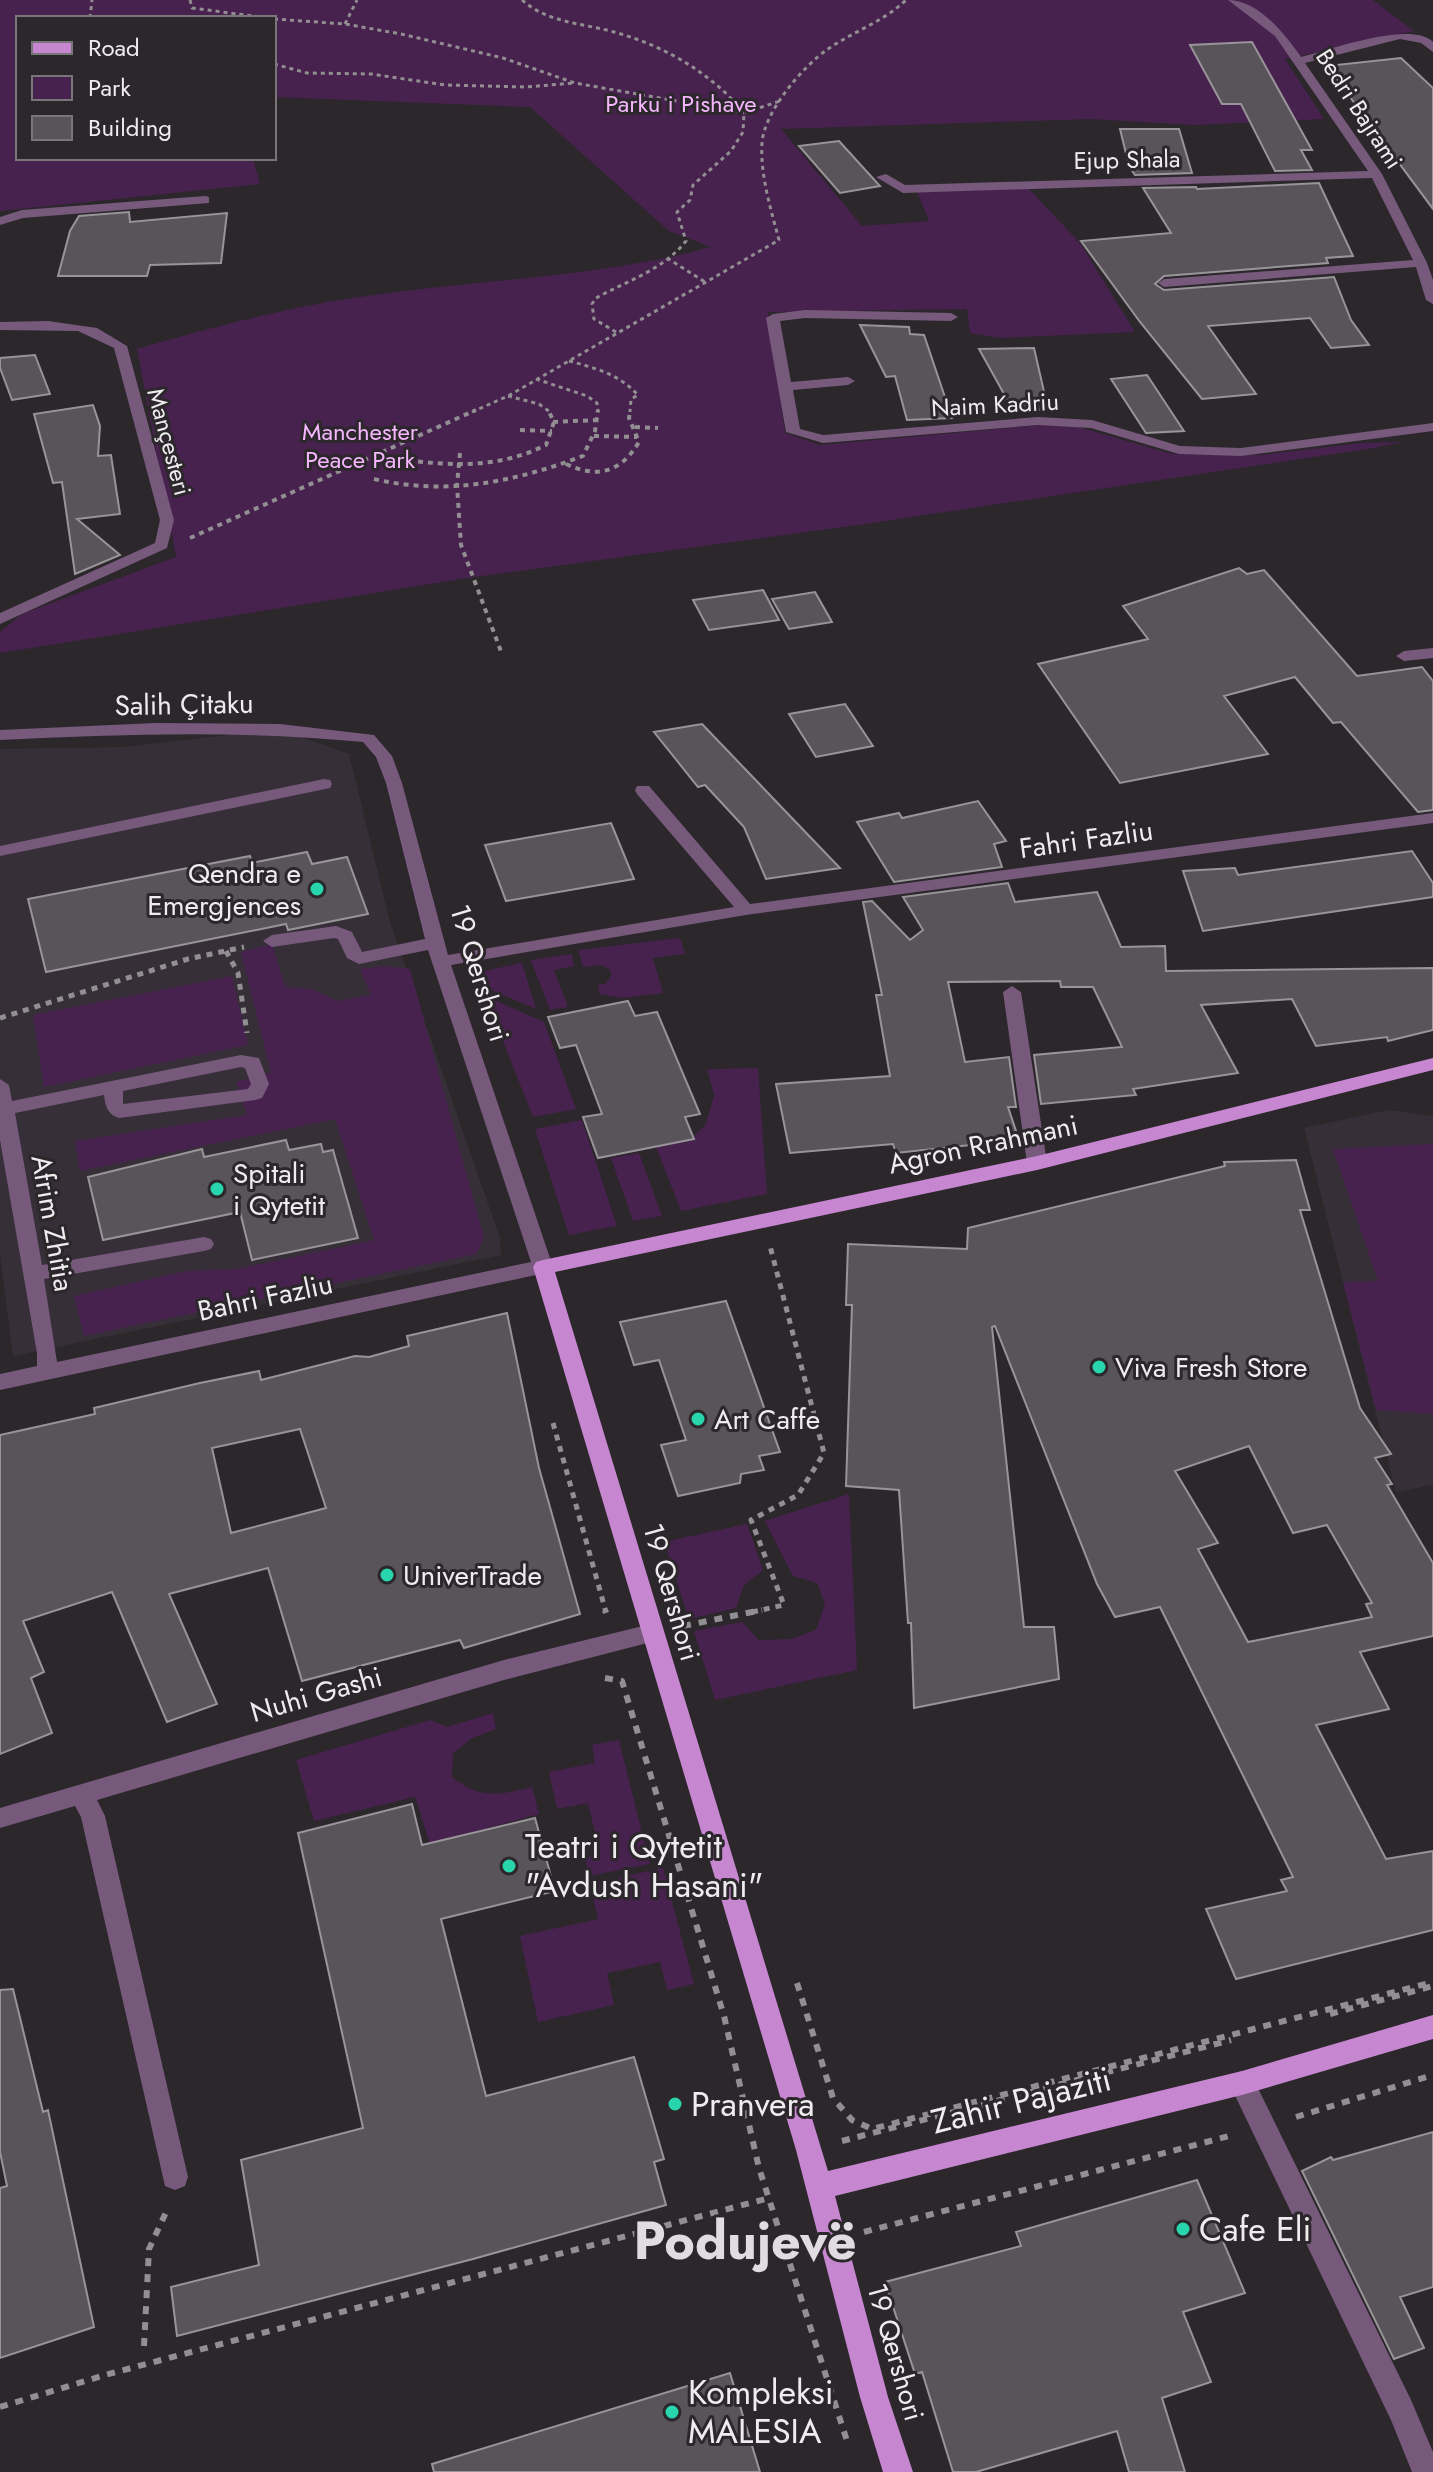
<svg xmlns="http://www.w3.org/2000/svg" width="1433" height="2472" viewBox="0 0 1433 2472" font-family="Jost,sans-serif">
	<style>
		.built { fill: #362f38 }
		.green { fill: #48224e }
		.building { fill: #585459; stroke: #989499; stroke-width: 2; fill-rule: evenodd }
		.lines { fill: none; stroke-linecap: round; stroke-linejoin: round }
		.path-far3 { stroke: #928f92; stroke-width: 3; stroke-dasharray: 4 4; stroke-linecap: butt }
		.path-far2 { stroke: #928f92; stroke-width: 4; stroke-dasharray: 5 5; stroke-linecap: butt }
		.path-far1 { stroke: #928f92; stroke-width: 5; stroke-dasharray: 6 6; stroke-linecap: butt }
		.path { stroke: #928f92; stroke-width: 6; stroke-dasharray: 8 8; stroke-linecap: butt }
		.minor { fill: #77597c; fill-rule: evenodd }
		.major { fill: #c686d0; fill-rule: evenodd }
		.poi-dot { fill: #29d5ad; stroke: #2b272b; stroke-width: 3 }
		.labels { text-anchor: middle; stroke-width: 6; stroke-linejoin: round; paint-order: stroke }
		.far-park-label { font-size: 24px; fill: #f5b6fe; stroke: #2b272b }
		.far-street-label { font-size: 24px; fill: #efecef; stroke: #2b272b }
		.street-label { font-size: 28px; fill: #efecef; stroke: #2b272b }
		.poi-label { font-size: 28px; fill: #efecef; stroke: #2b272b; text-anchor: start }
		.near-poi-label { font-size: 34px; fill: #efecef; stroke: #2b272b; text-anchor: start }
		.near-street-label { font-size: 34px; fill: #efecef; stroke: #2b272b }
		.near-town-label { font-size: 52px; font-weight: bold; fill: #e1dce2; stroke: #2b272b }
	</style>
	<rect width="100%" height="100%" fill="#2b272b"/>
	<path class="built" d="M280 729 349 754 390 922 500 1238 501 1255 13 1356 0 1254V749L124 747Z
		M1388 1110 1433 1116V1485L1396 1492 1304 1128Z"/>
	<path class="green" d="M0 0H1373L1414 31 1285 59 1324 119 1195 125 1090 119 781 129 862 226 929 221 917 192 1028 188 1080 243 1135 332 1001 338 970 333 967 309 768 312 785 433 820 445 1042 425 1078 427 1172 454 1262 455 1361 443 1401 442 1374 448 858 525 474 577 0 653V632L22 614 176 557 137 349C218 326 290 306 374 295 486 279 602 277 711 247L669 231 530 107 274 97V18H18V158H253L260 184 0 211Z
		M680 938 685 954 653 958 663 993 622 998 599 994 598 985 605 984 611 977V970L600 965 583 967 578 950Z
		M272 944 285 987 311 989 338 1001 371 995 360 969 384 966 410 969 484 1238 476 1254 84 1336 74 1296 186 1271 237 1269 374 1240 335 1119 80 1171 75 1141 247 1115 236 1082 271 1073 241 952Z
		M572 954 574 966 554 970 568 1007 550 1010 531 960Z
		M522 963 536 1009 475 983 477 977 488 970Z
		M232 976 248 1045 44 1087 33 1015Z
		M485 996 544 1022 576 1109 533 1117Z
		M758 1068 767 1194 681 1211 656 1147 689 1141 706 1124 714 1095 707 1069Z
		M582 1120 617 1226 569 1235 535 1129Z
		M1433 1144V1414L1376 1410 1343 1282 1378 1281 1333 1149Z
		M639 1153 662 1216 633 1221 611 1158Z
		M849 1494 857 1670 715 1700 694 1631 742 1622 759 1640 791 1639 816 1630 825 1604 817 1583 793 1576 765 1521Z
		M747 1524 763 1570 744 1585 736 1608 689 1619 664 1542Z
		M493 1713 496 1729 472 1738 453 1753 452 1777C481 1800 498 1795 532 1787L539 1814 430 1844 415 1797 314 1821 296 1760 430 1720 447 1727Z
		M619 1740 650 1864 589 1876 585 1858 600 1855 588 1803 557 1809 549 1772 595 1763 592 1745Z
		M663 1868 694 1984 667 1990 660 1962 607 1973 614 2005 538 2022 520 1936 598 1919 590 1884Z"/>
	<path class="building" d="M1252 42 1312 150H1301L1312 170 1275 171 1241 104H1222L1190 45Z
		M1401 58 1433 88V209L1327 66Z
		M1120 129H1179L1192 173 1135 175 1129 166Z
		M839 141 880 186 840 193 799 146Z
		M1319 183 1353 256 1326 258 1328 263 1164 276 1155 284 1164 290 1334 277 1351 320 1369 345 1331 348 1310 318 1208 326 1256 394 1202 399 1140 322 1081 241 1171 233 1143 188 1196 187 1197 189Z
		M129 212 130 222 227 213 221 263 150 265 147 276H58L70 231 79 216Z
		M860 325 909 327 910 334 924 335 952 418 907 420 895 376 886 377Z
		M1034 348 1048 409 1014 412 979 349Z
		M35 355 50 394 12 400 0 368V358Z
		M1147 375 1184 431 1146 433 1111 379Z
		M93 405 100 426 98 456 111 455 120 514 77 519 120 555 75 574 62 482 53 483 34 414Z
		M1239 568 1247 574 1264 570 1357 676 1422 667 1433 681V810L1418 812 1341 722 1333 723 1295 677 1224 696 1268 754 1120 783 1038 664 1148 639 1123 606Z
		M763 590 779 620 709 630 693 600Z
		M815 592 832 622 789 629 772 599Z
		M845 704 873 746 816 757 789 714Z
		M702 724 813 840 840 868 766 879 744 827 705 785 698 787 654 732Z
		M978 801 1006 841 994 844 1002 867 894 882 857 822 899 813 902 818Z
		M611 823 634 879 506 901 485 845Z
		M1412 851 1433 883V897L1203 931 1183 871 1235 868 1238 875Z
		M307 852 312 864 347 857 368 914 288 930 286 924 46 972 28 899 250 856 252 863Z
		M1008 883 1015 902 1097 892 1121 947 1165 946 1166 971 1433 968V1030L1388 1041 1387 1037 1316 1046 1292 999 1201 1005 1238 1073 1133 1089 1136 1095 1041 1104 1034 1055 1122 1047 1093 987H1061L1060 981 948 982 965 1062 1009 1057 1016 1107H1008L1019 1140 896 1153 893 1144 790 1153 776 1084 890 1076 876 995H882L863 902 872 901 910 940 923 930 903 897Z
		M628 1001 635 1016 657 1012 700 1114 685 1117 694 1139 598 1158 583 1117 602 1114 576 1045 560 1048 548 1017Z
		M286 1140 289 1150 321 1144 323 1152 333 1150 358 1238 252 1260 240 1212 103 1240 88 1177 202 1149 204 1157Z
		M1296 1160 1310 1210H1300L1360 1408 1391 1454 1375 1458 1392 1484 1387 1485 1433 1563V1636L1360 1652 1389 1709 1316 1725 1386 1859 1433 1851V1930L1236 1979 1206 1909 1287 1891 1281 1880 1293 1877 1160 1607 1115 1617 1097 1584 995 1326 992 1327 1024 1627H1054L1059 1679 914 1708 911 1623H908L899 1490 846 1486 852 1305H846L848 1244 967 1249 968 1228 1225 1166 1224 1162ZM1249 1446 1293 1533 1327 1525 1372 1603 1366 1604 1372 1617 1248 1642 1198 1549 1218 1543 1175 1471Z
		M726 1301 780 1452 759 1456 764 1470 741 1474 740 1483 678 1496 661 1445 686 1440 659 1360 634 1365 620 1322Z
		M507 1313 539 1468 580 1614 464 1648 460 1640 302 1681 268 1568 169 1594 217 1704 167 1722 112 1592 23 1621 44 1672 31 1678 52 1733 0 1754V1435L95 1414 94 1408 200 1383 259 1371 261 1380 355 1356 369 1357 409 1346 407 1336ZM300 1429 326 1508 231 1533 212 1448Z
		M412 1804 422 1845 535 1818 555 1891 441 1919 486 2096 634 2057 664 2159 654 2162 666 2205 473 2259 177 2336 171 2287 259 2265 241 2160 363 2128 298 1833Z
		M13 1989 43 2112 48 2110 94 2327 0 2358V2188L7 2186 0 2152V1990Z
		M1433 2132V2287L1400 2297 1424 2348 1394 2359 1302 2171 1331 2157 1333 2160Z
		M1197 2180 1245 2293 1183 2312 1211 2382 1162 2398 1185 2472H1129L1117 2431 976 2472H953L922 2372 915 2374 885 2282 1021 2246 1016 2232Z
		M730 2373 760 2472H434L432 2464Z"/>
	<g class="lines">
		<path class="path-far3" d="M190 0 192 8 268 18
			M522 0C548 23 582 23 614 32 665 46 709 72 744 112
			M90 18 92 0
			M274 19 345 24 401 34 503 58 575 83 744 113
			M345 24 357 0
			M274 64 307 73 371 74 445 85 526 87 574 83
			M667 258 705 282
			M616 332 594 319 592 304 596 298C627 281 663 270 686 241L677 212 690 200 693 185 731 151 743 132 744 113 780 101
			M569 361C595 368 619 374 638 395L631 399 630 412
			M536 379 587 396 597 403 598 412
			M508 396 539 404 550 412
			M472 412 508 396 779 240C771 210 760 175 762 143 764 112 803 66 828 49 854 31 883 22 906 0"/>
		<path class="path-far2" d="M553 422 597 420
			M635 427 658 428
			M520 430 552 431
			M594 436 637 437
			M460 453 457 485 461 545 502 654
			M398 459C450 466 498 469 546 445L554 422 548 410
			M566 464C598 479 621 472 639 442L629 418 630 410
			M374 479C447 496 514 482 583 456L595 431 598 410
			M190 538 476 410"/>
		<path class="path-far1" d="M226 951 238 973 247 1033
			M0 1018 188 959 244 947
			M553 1423 606 1612
			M752 1612 784 1605 751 1520 798 1495 824 1453 770 1246"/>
		<path class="path" d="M605 1610 606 1613
			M683 1626 762 1610
			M605 1678 622 1681 724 2016 759 2168 848 2444
			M797 1983 833 2098 852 2120 872 2129 1433 1982
			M1330 2014 1433 1986
			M1296 2117 1433 2075
			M842 2141 1231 2040
			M864 2232 1233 2135
			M144 2346 149 2249 168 2208
			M0 2407 105 2375 769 2198"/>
		<path class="minor" d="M1228 0C1258 0 1285 34 1301 57 1329 50 1412 20 1433 42V52L1421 43 1400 39 1305 63 1382 174 1427 263 1433 280V304L1426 300 1416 267 1164 287 1158 283 1164 279 1413 260 1372 178 903 193 876 177 886 174 905 185 1368 171 1275 36Z
			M205 196 209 197V203L23 218 0 225V217L22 210Z
			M805 310 951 313 958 317 951 321 805 318 780 321 791 382 848 377 855 381 848 385 793 390 800 429 823 435 1038 417 1092 420 1180 446 1241 448 1433 423V431L1241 456 1179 454 1091 428 1038 425 823 443 786 432 766 318 773 314Z
			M48 321 97 328 127 346 174 520 167 548 0 624V613L155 543 160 520 114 348 78 331 0 330V322Z
			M1433 648V658L1404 661 1396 656 1404 651Z
			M156 723 280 724 374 735 392 756 402 783 448 955 734 907 637 794 635 790 637 786H649L750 904 1433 813V823L746 915 451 965 553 1267 550 1272 0 1390V1374L37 1366V1353L0 1140V1079L9 1085 12 1101 241 1055 259 1058 269 1084 262 1098 255 1100 119 1118C108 1115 105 1106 104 1095L15 1113 42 1265 204 1237 211 1239 214 1244 211 1249 204 1251 44 1279 57 1362 531 1262 428 950 359 964 347 958 338 939 334 938 272 947 263 941 272 935 336 926 352 932 362 952 425 939 386 783 376 757 363 742C242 730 122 734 0 740V730ZM241 1067 245 1068 251 1084 248 1089 123 1104V1091Z
			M324 779 330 780 332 784 330 788 0 856V846Z
			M1012 986 1021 992 1047 1163 1037 1170 1027 1163 1003 992Z
			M651 1624 659 1626 662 1633 659 1640 504 1680 97 1800 105 1816 188 2177 185 2186 175 2190 165 2186 81 1817 75 1806 0 1828V1808L504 1660Z
			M1242 2071 1251 2074 1411 2400 1433 2452V2472H1412L1391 2420 1229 2083 1233 2074Z"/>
		<path class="major" d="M1433 1058V1070L1037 1170 555 1272 828 2171 1242 2071 1433 2015V2039L1242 2095 835 2196 888 2397 913 2472H883L860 2397 796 2150 533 1267 536 1262 543 1260 1037 1156Z"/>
	</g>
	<g class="poi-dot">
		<circle cx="317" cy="889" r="8"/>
		<circle cx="217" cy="1189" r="8"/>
		<circle cx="1099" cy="1367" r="8"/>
		<circle cx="698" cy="1419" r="8"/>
		<circle cx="387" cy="1575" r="8"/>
		<circle cx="509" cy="1866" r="8"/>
		<circle cx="675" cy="2104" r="8"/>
		<circle cx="1183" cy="2229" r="8"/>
		<circle cx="672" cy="2412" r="8"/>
	</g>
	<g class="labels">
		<g class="far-park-label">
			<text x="681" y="112">Parku i Pishave</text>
			<text x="360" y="440">Manchester<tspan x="360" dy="28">Peace Park</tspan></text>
		</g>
		<g class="far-street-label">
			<text transform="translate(1359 109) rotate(57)" y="8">Bedri Bajrami</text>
			<text transform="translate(1127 160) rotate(-1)" y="8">Ejup Shala</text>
			<text transform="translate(995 405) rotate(-3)" y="8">Naim Kadriu</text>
			<text transform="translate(169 442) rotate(75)" y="8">Mançesteri</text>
		</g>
		<g class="street-label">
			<text transform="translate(184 704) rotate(-1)" y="10">Salih Çitaku</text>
			<text transform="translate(1086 839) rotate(-8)" y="10">Fahri Fazliu</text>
			<text transform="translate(480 973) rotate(73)" y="10">19 Qershori</text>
			<text transform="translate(983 1144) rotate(-12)" y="10">Agron Rrahmani</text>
			<text transform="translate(53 1223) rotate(80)" y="10">Afrim Zhitia</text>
			<text transform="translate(265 1297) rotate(-12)" y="10">Bahri Fazliu</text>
			<text transform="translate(672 1592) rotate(74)" y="10">19 Qershori</text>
			<text transform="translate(316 1694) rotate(-16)" y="10">Nuhi Gashi</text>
			<text transform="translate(896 2352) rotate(74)" y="10">19 Qershori</text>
		</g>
		<g class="poi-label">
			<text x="301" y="883" text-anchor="end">Qendra e<tspan x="301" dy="32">Emergjences</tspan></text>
			<text x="233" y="1183">Spitali<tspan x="233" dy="32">i Qytetit</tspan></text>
			<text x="1115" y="1377">Viva Fresh Store</text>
			<text x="714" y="1429">Art Caffe</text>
			<text x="403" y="1585">UniverTrade</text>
		</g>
		<g class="near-poi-label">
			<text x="525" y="1858">Teatri i Qytetit<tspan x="525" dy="39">"Avdush Hasani"</tspan></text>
			<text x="691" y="2116">Pranvera</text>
			<text x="1199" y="2241">Cafe Eli</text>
			<text x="688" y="2404">Kompleksi<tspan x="688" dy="39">MALESIA</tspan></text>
		</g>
		<g class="near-street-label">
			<text transform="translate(1021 2100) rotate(-14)" y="12">Zahir Pajaziti</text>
		</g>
		<g class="near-town-label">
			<text x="745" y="2259">Podujevë</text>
		</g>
	</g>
	<rect x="16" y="16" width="260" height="144" fill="#2b272b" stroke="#797679" stroke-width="2"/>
	<rect x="32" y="42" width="40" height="12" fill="#c686d0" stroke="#797679" stroke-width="2"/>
	<text x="88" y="56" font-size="24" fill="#efecef">Road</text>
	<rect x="32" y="76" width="40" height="24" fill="#48224e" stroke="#797679" stroke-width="2"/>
	<text x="88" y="96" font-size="24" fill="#efecef">Park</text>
	<rect x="32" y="116" width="40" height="24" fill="#585459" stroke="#797679" stroke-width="2"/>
	<text x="88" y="136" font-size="24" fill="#efecef">Building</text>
</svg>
